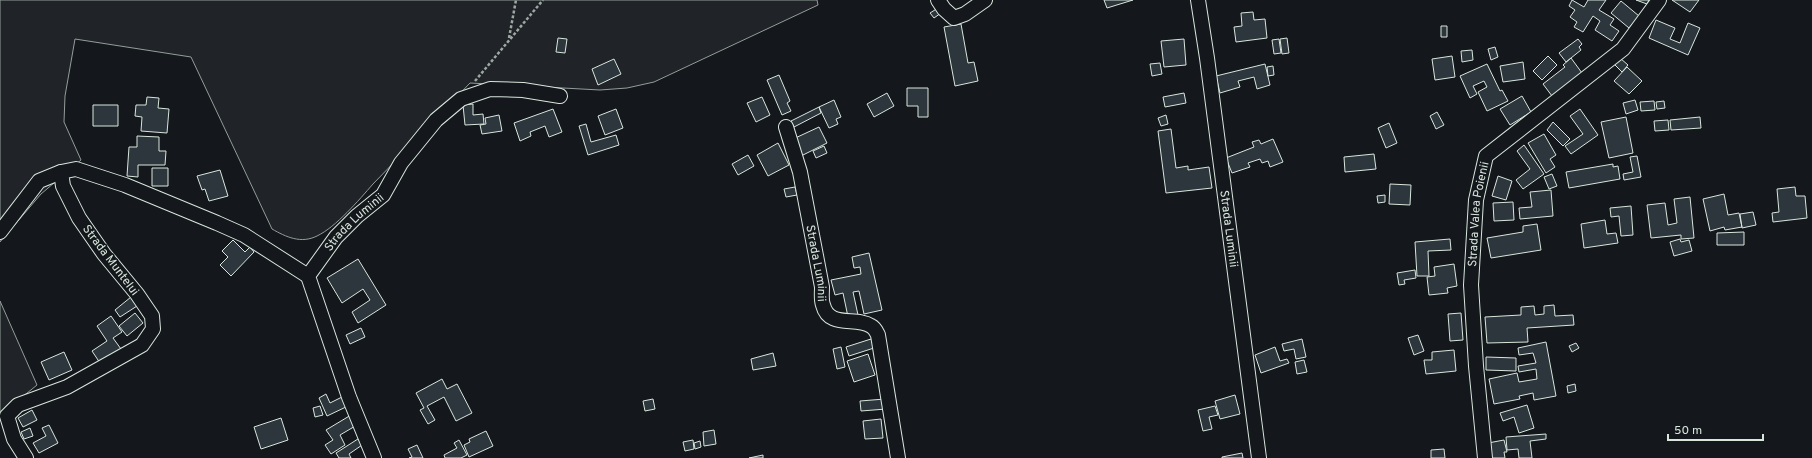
<svg xmlns="http://www.w3.org/2000/svg" width="1812" height="458" viewBox="0 0 1812 458" font-family="Overpass,sans-serif">
	<style>
		.green { fill: #202428; stroke: #939e99 }
		.building { fill: #2c363c; stroke: #d8e6dc }
		.lines { fill: none; stroke-linecap: round; stroke-linejoin: round }
		.minor-casing { stroke: #d8e6dc; stroke-width: 16 }
		.path { stroke: #9da8a2; stroke-width: 2.5; stroke-dasharray: 3 2; stroke-linecap: butt }
		.minor { stroke: #14181c; stroke-width: 14 }
		.labels { text-anchor: middle; stroke-width: 3; stroke-linejoin: round; paint-order: stroke }
		.street-label { font-size: 12px; fill: #d8e6dc; stroke: #14181c }
	</style>
	<rect width="100%" height="100%" fill="#14181c"/>
	<path class="green" d="M0 0H817L818 5 654 82 627 88 600 90 470 83C438 117 405 151 373 184 359 200 336 227 317 236 301 244 286 237 272 229L191 57 75 39 65 96 64 122 81 160 41 194 0 242Z
		M0 301 37 385 0 415Z"/>
	<path class="building" d="M1104 0H1133L1107 8Z
		M1572 0 1584 7 1588 0H1606L1599 10 1614 19 1610 25 1619 31 1612 41 1595 30 1600 21 1593 16 1583 32 1574 27 1577 22 1570 17 1575 10 1569 6Z
		M1636 0H1649L1647 4Z
		M1672 0H1699L1690 12Z
		M1621 1 1639 16 1629 28 1611 13Z
		M938 8 941 13 934 18 930 13Z
		M1253 12 1254 20 1265 19 1267 38 1236 42 1234 27 1242 26 1241 13Z
		M1656 20 1675 28 1670 39 1680 43 1688 23 1700 28 1688 55 1649 38Z
		M961 24 968 63 974 62 978 81 955 86 944 27Z
		M1441 26H1447V37H1441Z
		M558 38 567 39 565 53 556 52Z
		M1287 38 1289 53 1282 54 1280 39Z
		M1184 39 1186 65 1164 67 1161 41Z
		M1279 39 1281 53 1274 54 1272 40Z
		M1578 39 1582 44 1579 47 1581 50 1566 62 1559 53Z
		M1495 47 1498 57 1491 60 1488 49Z
		M1472 50 1473 60 1462 62 1461 51Z
		M1452 56 1455 77 1435 80 1432 59Z
		M1548 56 1557 65 1542 80 1533 71Z
		M1571 58 1582 73 1552 96 1543 84 1565 67 1563 65Z
		M1620 58 1628 65 1622 72 1614 64Z
		M614 59 621 74 598 85 592 69Z
		M1523 62 1525 79 1503 82 1500 66Z
		M1160 63 1162 74 1152 76 1150 64Z
		M1265 64 1270 85 1257 89 1254 77 1238 81 1240 87 1220 93 1216 76Z
		M1487 64 1500 91 1502 90 1508 101 1487 111 1478 92 1487 87 1484 81 1473 86 1477 94 1470 98 1460 76Z
		M1273 66 1274 75 1268 76 1267 67Z
		M1627 67 1642 81 1629 94 1614 81Z
		M779 75 790 101 787 103 791 111 782 115 767 80Z
		M907 88H928V117H918V106H907Z
		M887 93 894 106 874 117 867 104Z
		M1184 93 1186 103 1165 107 1163 97Z
		M1522 96 1531 112 1510 125 1500 109Z
		M147 97 159 98 158 108 169 109 167 133 141 131 142 117 135 116 136 105H146Z
		M762 97 770 115 756 122 747 103Z
		M834 100 841 117 836 119 838 124 829 128 819 107Z
		M1635 100 1638 110 1626 114 1623 103Z
		M1654 101 1655 110 1641 111 1640 102Z
		M1664 101 1665 108 1657 109 1656 102Z
		M473 104V115L483 114 484 124 465 125 463 105Z
		M93 105H118V126H93Z
		M819 107 821 113 794 127 791 121Z
		M553 109 562 132 549 137 545 126 530 132 531 136 520 141 514 123Z
		M616 109 623 128 605 135 598 116Z
		M1580 109 1598 135 1571 154 1565 146 1583 134 1570 116Z
		M1437 112 1444 125 1436 129 1430 116Z
		M499 115 502 131 482 134 480 125 486 124 485 118Z
		M1166 115 1168 124 1161 126 1158 118Z
		M1626 117 1633 153 1609 158 1601 122Z
		M1700 117 1701 128 1671 130 1670 120Z
		M1668 120 1669 130 1655 131 1654 121Z
		M1553 122 1570 139 1563 146 1547 130Z
		M1389 123 1397 143 1386 148 1378 128Z
		M586 124 591 142 616 135 619 145 588 155 579 126Z
		M819 127 827 143 799 157 791 140Z
		M1171 129 1176 168 1188 166V170L1209 167 1212 188 1166 193 1158 131Z
		M1544 134 1556 155 1550 159 1555 167 1546 173 1528 143Z
		M137 136 159 137V151H166L165 165H138V177L127 176 129 147H137Z
		M1273 139 1283 162 1270 167 1268 161 1262 163 1260 159 1248 163 1250 167 1232 173 1226 158 1254 147 1252 142 1259 140 1261 144Z
		M778 143 789 165 768 176 757 155Z
		M1524 145 1544 174 1523 189 1516 180 1530 169 1517 151Z
		M824 146 827 153 816 158 813 151Z
		M1374 154 1376 169 1345 172 1344 157Z
		M748 155 754 166 738 175 732 164Z
		M1637 156 1641 177 1624 180 1623 174 1633 172 1630 157Z
		M1613 164V167L1618 166 1620 179 1569 188 1566 172Z
		M152 168H168V186H152Z
		M220 170 228 196 209 201 205 189 202 190 197 176Z
		M1552 174 1557 186 1549 189 1544 177Z
		M1498 176 1512 181 1506 200 1492 196Z
		M1390 184 1411 185 1410 205 1389 204Z
		M795 187 797 195 786 197 784 189Z
		M1795 187 1796 196H1805L1807 218 1773 222 1772 213 1779 212 1777 189Z
		M1551 190 1553 216 1520 219 1519 208 1532 207 1530 192Z
		M1724 194 1728 215 1739 213 1742 227 1725 230 1724 227 1710 231 1703 199Z
		M1385 195V202L1378 203 1377 196Z
		M1690 197 1694 238 1681 239V235L1651 238 1647 205 1665 203 1668 225 1677 223 1674 199Z
		M1513 202 1514 220 1494 221 1493 203Z
		M1631 206 1633 235 1621 236 1619 216 1611 217 1610 208Z
		M1753 212 1756 225 1742 228 1740 214Z
		M1605 220 1607 234 1616 233 1618 243 1584 248 1581 224Z
		M1537 224 1541 250 1491 258 1487 238 1523 232V226Z
		M1744 232V245H1717V233Z
		M1450 239 1451 250 1428 251 1429 276H1417L1415 242Z
		M1680 239 1681 242 1689 240 1692 251 1674 256 1670 242Z
		M233 240 245 252 250 247 254 252 231 276 220 265 228 257 222 251Z
		M869 253 882 310 864 314 859 291 853 292 858 315 848 317 843 293 835 295 831 280 861 274 860 267 854 268 852 257Z
		M358 259 386 305 358 323 352 312 370 300 363 289 342 303 327 278Z
		M1454 264 1457 286 1447 288 1448 293 1429 295 1427 277 1435 276 1434 267Z
		M1415 270 1416 278 1404 280 1405 284 1399 285 1397 273Z
		M131 297 137 306 120 317 115 310Z
		M1554 305 1555 316 1573 315 1574 325 1527 328 1528 342 1487 343 1485 317 1521 315V307L1534 306 1535 315 1544 314V306Z
		M135 313 143 323 127 336 119 326Z
		M1461 313 1463 340 1450 341 1448 314Z
		M111 316 122 332 113 338 121 349 100 363 92 351 107 341 97 326Z
		M361 328 365 337 350 344 346 335Z
		M1418 335 1424 351 1414 355 1408 338Z
		M871 339 874 348 849 356 846 347Z
		M1302 339 1306 357 1296 359 1294 349 1284 351 1282 344Z
		M1546 342 1556 396 1534 400 1533 393 1519 396 1520 399 1494 404 1489 379 1517 373 1519 382 1537 379 1536 369 1519 372 1518 366 1536 363 1533 353 1519 355 1518 348Z
		M1576 343 1579 348 1572 352 1569 346Z
		M841 347 845 367 837 369 833 349Z
		M1275 347 1280 361 1287 359 1289 363 1261 373 1255 355Z
		M1454 350 1456 371 1426 374 1424 360H1432V352Z
		M64 352 72 370 49 380 41 362Z
		M773 353 776 366 753 370 751 359Z
		M868 354 875 375 854 382 847 361Z
		M1486 357 1516 358V371L1486 370Z
		M1304 360 1307 372 1297 374 1295 362Z
		M442 379 447 389 457 384 472 413 456 421 444 397 427 406 435 420 428 424 420 410 424 408 416 393Z
		M1575 384 1576 391 1568 393 1567 386Z
		M326 394 330 403 344 396 348 406 327 416 319 398Z
		M1235 395 1240 414 1220 419 1215 401Z
		M653 399 655 409 645 411 643 401Z
		M885 399 886 409 861 411 860 401Z
		M1527 405 1534 428 1519 433 1514 417 1503 421 1500 413Z
		M320 406 323 415 315 417 313 408Z
		M1215 406 1218 415 1209 417 1212 429 1203 431 1198 410Z
		M32 410 37 420 23 427 18 418Z
		M351 415 357 425 340 435 345 445 331 454 325 445 333 440 326 430Z
		M281 418 288 440 261 449 254 427Z
		M881 419 883 438 865 439 863 421Z
		M49 425 58 443 39 453 33 443 46 436 42 428Z
		M30 428 33 436 24 439 21 432Z
		M714 430 716 444 704 446 703 432Z
		M486 431 493 446 469 457 464 445 470 442 469 439Z
		M1546 434V439L1530 441 1532 458H1519L1518 449 1507 450 1506 437Z
		M361 437 365 443 349 454 351 458H339L336 453Z
		M459 440 467 455 461 458H445L444 455 457 448 454 443Z
		M693 440 694 449 685 451 683 442Z
		M1504 440 1507 452H1504L1505 458H1491L1488 443Z
		M700 441 701 447 695 449 694 443Z
		M417 445 423 458H409L412 457 408 449Z
		M1444 449 1445 458H1431V450Z
		M1242 453 1243 458H1222V457Z
		M763 455V458H749Z"/>
	<g class="lines">
		<defs>
			<g id="minor">
				<path d="M938 0 944 9 954 18 965 14 985 0"/>
				<path id="s1" d="M1198 0 1207 58 1259 458"/>
				<path id="s2" d="M786 127 800 172 822 287C822 293 821 300 823 305 829 329 856 316 871 326 875 328 876 331 878 335L898 458"/>
				<path d="M0 232 39 181 61 172"/>
				<path d="M26 458 14 439 7 416 18 405 67 387 142 345 153 329 152 316 137 294 104 254 79 218 63 186 61 172 76 169 125 185 217 223 244 235 308 276"/>
				<path id="s3" d="M374 458 349 397 308 276 336 237 357 216 383 195 401 163 436 120 461 99 490 89 523 90 560 96"/>
				<path id="s4" d="M1485 458 1476 366 1471 285 1476 200 1486 156 1623 49 1659 0"/>
			</g>
		</defs>
		<use href="#minor" class="minor-casing"/>
		<path class="path" d="M509 38 516 0
			M475 81 543 0"/>
		<use href="#minor" class="minor"/>
	</g>
	<g class="labels">
		<g class="street-label">
			<text dy="4" stroke="none"><textPath href="#s4" startOffset="245">Strada Valea Poienii</textPath></text>
			<text dy="4" stroke="none"><textPath href="#s3" startOffset="265">Strada Luminii</textPath></text>
			<text dy="4" stroke="none"><textPath href="#s1" startOffset="231">Strada Luminii</textPath></text>
			<text transform="translate(111 260) rotate(53)" y="4">Strada Muntelui</text>
			<text dy="4" stroke="none"><textPath href="#s2" startOffset="140">Strada Luminii</textPath></text>
		</g>
	</g>
	<path d="M1668 434v6h95v-6" fill="none" stroke="#d8e6dc" stroke-width="2"/>
	<text x="1674" y="434" font-size="12" fill="#d8e6dc" stroke="#14181c" stroke-width="3" paint-order="stroke">50 m</text>
</svg>
